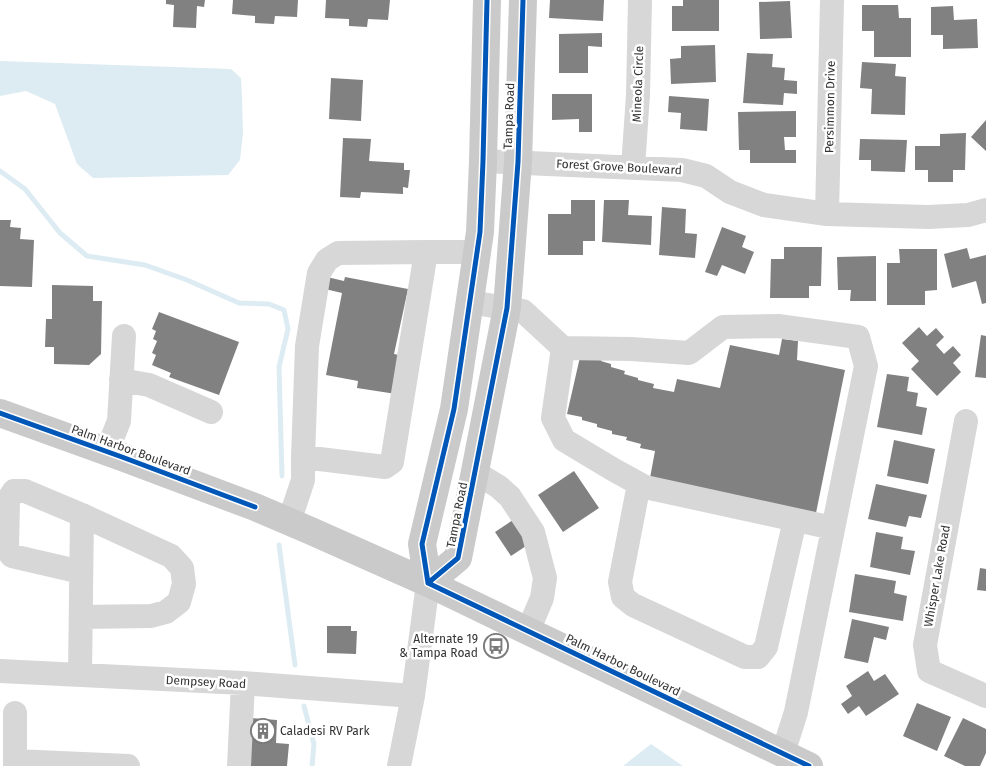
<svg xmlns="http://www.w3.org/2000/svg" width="986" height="766" viewBox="0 0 986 766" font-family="'Fira Sans',sans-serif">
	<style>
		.water { fill: #ddebf3 }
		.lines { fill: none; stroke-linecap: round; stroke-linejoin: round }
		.stream { stroke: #ddebf3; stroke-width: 5 }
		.building { fill: #818181 }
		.minor { stroke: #d7d7d7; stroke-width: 24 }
		.major { stroke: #cacaca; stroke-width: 28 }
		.cycleway-casing { stroke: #fff; stroke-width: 8 }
		.cycleway { stroke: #0057b8; stroke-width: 5 }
		.labels { text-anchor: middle; stroke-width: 5; stroke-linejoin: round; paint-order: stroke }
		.street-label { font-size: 12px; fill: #333; stroke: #fff }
		.poi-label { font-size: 12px; fill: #333; stroke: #fff; text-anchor: end }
	</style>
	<rect width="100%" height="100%" fill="#fff"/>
	<path class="water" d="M0 61 231 69 241 78 242 97 243 133 240 160 228 175 93 178 77 164 55 104 26 91 0 96Z
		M651 744 683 766H623Z"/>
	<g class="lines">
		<path class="stream" d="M0 171 25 189 60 233 87 256 145 265 187 280 239 303 269 304 284 310 288 329 279 367 282 476
			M279 545 295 665
			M304 706 314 744 312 766"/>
	</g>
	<path class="building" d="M166 0H205L204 7 197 6 196 28 173 27 174 5 166 4Z
		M233 0H298L297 17 275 16 274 24 255 23V16L232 14Z
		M326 0H390L388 20 368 19 367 27 349 26V19L325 18Z
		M550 0H604L603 21 549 18Z
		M683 0H719V31H672V6H683Z
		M790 1 792 38 760 39 759 2Z
		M862 5H898L899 18H911V57H874V31H862Z
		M953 6 954 20 977 19 978 48 943 49V35H931V7Z
		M602 33V47L588 46V73H559V34Z
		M715 45 716 82 671 84 670 59 681 58V46Z
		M747 53 773 54 772 67 785 68 784 80 797 81V94L784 93 783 105 743 103Z
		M862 62 896 64 895 76 906 77 905 115 871 114 872 89 860 88Z
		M331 78 363 80 361 121 329 119Z
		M552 94H592V132H579V119L552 120Z
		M669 96 709 99 707 131 680 129 681 113 668 112Z
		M796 111V137H784L785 150H796V163H750V150H739L738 112Z
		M986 120V151L971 137Z
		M966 133 965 170H953V182H928V170H915V146H940V134Z
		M343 138 371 139 369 161 404 163V170H410L408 188 403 187V194L361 192 360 198 340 197Z
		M860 139 907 140 905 172 871 171V160H859Z
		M571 200H595V241H583V255H548V214H571Z
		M604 200H629L628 215 652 216 651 245 602 242Z
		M662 207 686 209 685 233 697 234 695 258 659 255Z
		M0 220H11L10 227 21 228 20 239 34 240 32 287 0 286Z
		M722 227 746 236 742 247 754 252 745 274 722 265 717 276 705 272Z
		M784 247H822L821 286H809V298H770L771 259H784Z
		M967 248 970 259 986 255V303L982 304 976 281 952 288 944 254Z
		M899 249H937V290L925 291V305H887V263H900Z
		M876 256V301H850L851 290H838L837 257Z
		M327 277 344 281 345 277 408 289 394 354 404 356 396 394 357 388 358 381 326 375 342 293 325 289Z
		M52 285 93 286V301H102L101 354 89 365 54 364V347H45L46 319H52Z
		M159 312 239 342 219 395 169 377 171 373 152 365 156 355 152 353 157 341 153 339 156 331 152 329Z
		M919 327 927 336 936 328 944 337 936 345 944 354 953 346 961 355 953 363 961 372 937 396 911 369 919 361 902 343Z
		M981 335 986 336V378L975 377Z
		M782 339 798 341 797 360 845 370 816 513 650 478 655 451 640 448 641 444 626 440 627 437 612 434V431L597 427V424L582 420V417L567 414 580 357 602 353 601 361 611 364V367L625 371 624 374 638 378V380L654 384 653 388 674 392 677 379 720 388 730 345 779 355Z
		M887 374 909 377 907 391 918 393 916 406 927 408 922 435 877 427Z
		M894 440 935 449 928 484 887 476Z
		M574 471 599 508 563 532 538 495Z
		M876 484 927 495 921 518 909 516 906 527 868 519Z
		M513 520 529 544 511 556 495 532Z
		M876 532 903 537 901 549 915 551 910 575 870 567Z
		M980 568 986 569V591L977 590Z
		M855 574 896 581 894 593 907 596 903 621 849 612Z
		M852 619 889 627 886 640 874 637 868 663 844 658Z
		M327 626H351V631H357L356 654 327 653Z
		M868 671 874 681 885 674 899 694 866 716 859 706 848 714 841 704 852 696 846 686Z
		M917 703 951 717 937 751 903 736Z
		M251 718 277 720 276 743 289 744 287 766H248Z
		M963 718 986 729V753L980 766H965L944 756Z"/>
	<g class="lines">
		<path class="minor" d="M483 161 682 170 706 176 730 192 764 205 827 214 928 217 968 215 986 210
			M633 167 638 95 640 0
			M827 214 832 0
			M470 302 523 311 563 348 631 349 689 353 723 327 778 326 858 337 866 366 796 712 783 753
			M563 348 553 418 564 440 614 470 645 487 833 528
			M121 380 149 385 211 412
			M966 421 925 645 929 671 986 696
			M107 451 119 421 124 336
			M303 457 307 346 319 273 327 260 338 253 426 252
			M475 475 481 476 499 487 510 497 533 532 545 578 542 598 528 631
			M639 484 620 582 623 597 633 605 745 657H758L766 647 795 520
			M289 522 303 480V457L385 467 392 462 426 252H477
			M81 617 151 616 166 612 179 602 184 584 182 568 171 556 82 515
			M0 671 243 683 413 696
			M80 675 82 515 25 491H14L8 500 7 550 12 556 81 572
			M15 713V766
			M15 761 128 766
			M239 766 243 683
			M399 766 413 696 428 583"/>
		<path class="major" d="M0 413 122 457 255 507 311 531 428 583 809 766
			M428 583 458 558 507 308 518 162 523 0
			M428 583 422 544 454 409 480 232 483 161 487 0"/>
		<defs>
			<path id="cycleway" d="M0 413 122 457 255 507
				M428 583 458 558 507 308 518 162 523 0
				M428 583 422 544 454 409 480 232 483 161 487 0
				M428 583 809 766"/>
		</defs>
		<use href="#cycleway" class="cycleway-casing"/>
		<use href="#cycleway" class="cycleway"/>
	</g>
	<defs>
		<symbol id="bus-ring" viewBox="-11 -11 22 22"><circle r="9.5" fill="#fff" stroke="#7a7a7a" stroke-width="1.5"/><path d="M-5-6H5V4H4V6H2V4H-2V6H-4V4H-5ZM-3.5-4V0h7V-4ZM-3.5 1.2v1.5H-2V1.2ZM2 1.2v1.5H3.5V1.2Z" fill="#7a7a7a"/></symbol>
		<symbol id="building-ring" viewBox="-11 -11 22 22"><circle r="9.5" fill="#fff" stroke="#7a7a7a" stroke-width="1.5"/><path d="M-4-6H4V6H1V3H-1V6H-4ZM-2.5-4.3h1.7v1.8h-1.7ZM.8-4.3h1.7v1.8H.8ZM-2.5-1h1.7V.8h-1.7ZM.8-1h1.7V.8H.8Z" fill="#7a7a7a"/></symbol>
	</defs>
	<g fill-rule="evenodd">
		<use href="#bus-ring" x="482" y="632" width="28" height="28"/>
		<use href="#building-ring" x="249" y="717" width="28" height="28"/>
	</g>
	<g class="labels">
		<g class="street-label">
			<text transform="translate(638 84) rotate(-88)" y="4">Mineola Circle</text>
			<text transform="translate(830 107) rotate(-89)" y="4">Persimmon Drive</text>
			<text transform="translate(509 116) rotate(-88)" y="4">Tampa Road</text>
			<text transform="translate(619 167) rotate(3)" y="4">Forest Grove Boulevard</text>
			<text transform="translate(131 450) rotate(20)" y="4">Palm Harbor Boulevard</text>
			<text transform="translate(457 515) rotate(-79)" y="4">Tampa Road</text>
			<text transform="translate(937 576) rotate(-80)" y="4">Whisper Lake Road</text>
			<text transform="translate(623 665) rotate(26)" y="4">Palm Harbor Boulevard</text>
			<text transform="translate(206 682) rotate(3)" y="4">Dempsey Road</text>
		</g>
		<g class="poi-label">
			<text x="478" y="643">Alternate 19<tspan x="478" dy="14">&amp; Tampa Road</tspan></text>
			<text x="280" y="735" text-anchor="start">Caladesi RV Park</text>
		</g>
	</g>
</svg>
